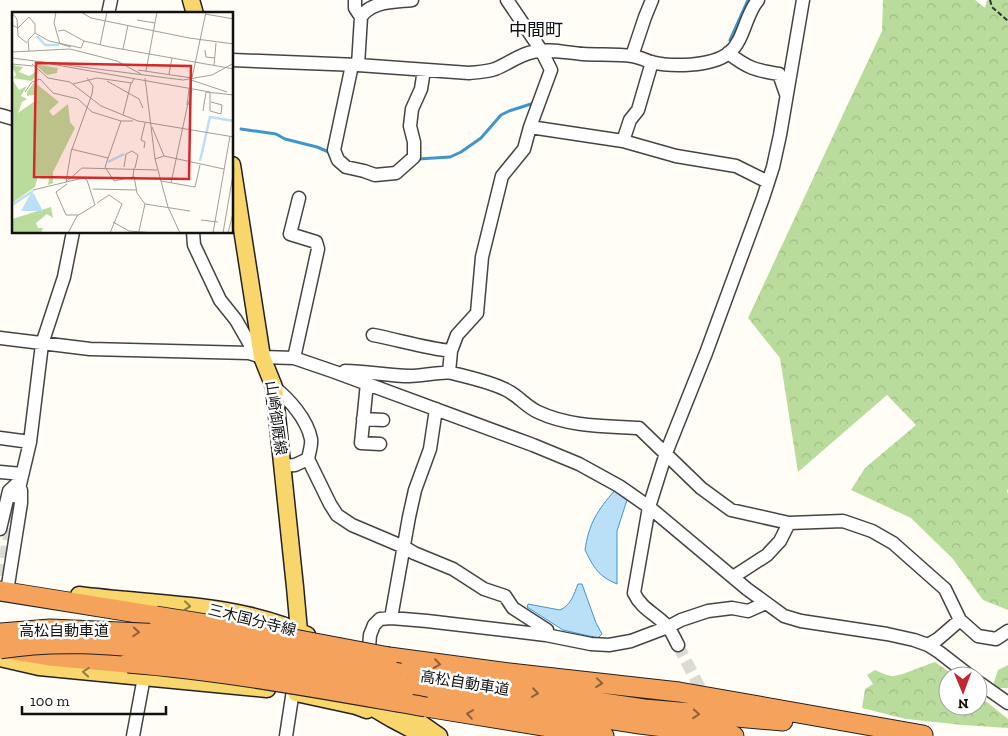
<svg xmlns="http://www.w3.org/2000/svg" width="1008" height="736" viewBox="0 0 1008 736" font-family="'Zilla Slab','Noto Sans JP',serif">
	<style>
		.forest { fill: url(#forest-crowns) }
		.water { fill: #b9e0f7; stroke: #3f96cf }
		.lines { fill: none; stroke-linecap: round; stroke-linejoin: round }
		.stream { stroke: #3f96cf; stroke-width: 3 }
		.minor-tunnel { stroke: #dbdad3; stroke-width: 12; stroke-dasharray: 12 6; stroke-linecap: butt }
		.minor-casing { stroke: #444; stroke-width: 15 }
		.major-casing { stroke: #222; stroke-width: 19 }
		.highway-casing { stroke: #222; stroke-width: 21 }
		.path { stroke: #333; stroke-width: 2; stroke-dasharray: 5 2.5; stroke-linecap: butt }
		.minor { stroke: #fff; stroke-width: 12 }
		.major { stroke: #f9d66b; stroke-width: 16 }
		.highway { stroke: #f5a25d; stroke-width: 19 }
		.highway-bridge-casing { stroke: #222; stroke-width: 21; stroke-linecap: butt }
		.highway-bridge { stroke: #f5a25d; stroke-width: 19 }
		.oneway { stroke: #917d42 }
		.oneway2 { stroke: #8e613b }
		.labels { text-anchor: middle; stroke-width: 5; stroke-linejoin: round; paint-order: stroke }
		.street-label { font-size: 15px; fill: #111; stroke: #fff }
		.quarter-label { font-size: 18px; fill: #111; stroke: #fff }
		.inset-river { fill: none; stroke: #b9e0f7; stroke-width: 2.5 }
		.inset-road { fill: none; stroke: #a09f9a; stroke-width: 1 }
		.view { fill: #d62828; fill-opacity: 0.15; stroke: #d62828; stroke-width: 2.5 }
		.inset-edge { fill: none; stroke: #111; stroke-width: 2.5 }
	</style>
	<defs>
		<pattern id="forest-crowns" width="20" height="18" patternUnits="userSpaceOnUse" patternTransform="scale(1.25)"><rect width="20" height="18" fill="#b9dc9c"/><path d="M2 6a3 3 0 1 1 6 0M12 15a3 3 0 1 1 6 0" fill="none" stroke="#9ebc85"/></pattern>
	</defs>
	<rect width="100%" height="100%" fill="#fffdf5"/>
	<path class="forest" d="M883 0H975L985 8 987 0H1008V489L1007 490 1008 495V610L983 600 953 559 911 518 851 490 865 468 916 425 887 395 798 472 780 358 748 318 882 31Z
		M935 662 955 676H948V706H978V695L1008 719V728L963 725 906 719 862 708 865 689 873 684 867 675 875 670C880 672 886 675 891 676 899 677 925 665 935 662Z
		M1008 665V688H992L998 670Z"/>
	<path class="water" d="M615 490 627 500 617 531V584C598 576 594 568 585 550 589 523 597 511 615 490Z
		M578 584H582L596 623 602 634 598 638 563 630 527 607 528 604 560 610C571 605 574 594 578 584Z"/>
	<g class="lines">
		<path class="stream" d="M730 40 748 0
			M241 129 276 134 285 139 317 147 331 153
			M418 159 450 157 461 152 481 138 501 115 509 111 531 104"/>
		<path class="minor-tunnel" d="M0 594 5 556 15 507
			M678 645 706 700"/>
		<defs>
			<path id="minor" d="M355 0V8L361 17
				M108 14 111 0
				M728 53C748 68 754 70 779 74L786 94
				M632 56 645 17 652 0
				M232 60 358 65 469 73C478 72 486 72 495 69 508 64 520 54 533 52 549 48 567 53 583 54 599 55 616 54 632 56 639 57 645 60 651 62 671 67 711 67 729 53 745 39 745 15 758 0
				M352 65 334 150 338 160 346 167 364 171 375 175 396 173 414 157V142L410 126 412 109 421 89 424 70
				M358 65 361 17C371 1 395 2 412 0
				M0 115 14 119
				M530 127 623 141 676 156 736 166 768 182
				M623 141 630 120 638 110 652 62
				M193 232 194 245 220 300 236 320 256 355
				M373 335C399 340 425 348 451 351
				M0 338 90 349 249 353 262 357 294 358 335 372 533 445 579 464 619 486 649 507 747 589 784 616 801 621 887 634 914 640 928 645 939 652 970 676
				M294 358 318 249 316 242 290 234 299 198
				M345 371C367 371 388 376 410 376 421 376 444 371 452 373 468 377 496 383 510 392 520 398 527 407 538 412 570 427 605 426 639 428L701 488 731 510 789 523 843 521 872 531 893 543 945 589 960 620 978 636 996 639 1008 631
				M449 372 451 351 457 335 477 313 482 257 502 176 524 149 530 127 551 70 541 50 507 0
				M367 383 361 443 380 444
				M274 387C289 399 307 419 311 439 312 445 309 453 308 459L295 465 282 466
				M363 419 383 420
				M0 438 30 442
				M308 459 330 504 337 515 352 525 404 547 414 553 453 569 484 589 505 596 513 608 547 630 546 635
				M0 472 22 474
				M17 497 30 442 42 344 64 277 73 232
				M0 529 9 491 21 480
				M733 577 767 555 780 541 789 523
				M8 585 21 503V490
				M391 618 409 517 415 490 430 449 436 409
				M678 645C674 638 671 629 665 624 654 613 641 608 634 593L649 507 666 453 706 353 763 198 773 167 780 135 803 0
				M928 645 938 639 960 620
				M368 661 370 635 374 625 380 619 391 618 427 621 546 635 591 644 609 645 631 641 668 627 681 620 708 611 732 608 748 611 766 603
				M978 682 1008 703
				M133 736 144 677
				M286 736 294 684"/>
			<path id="major" d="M191 0 195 14
				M232 165 262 357 274 387 295 587 299 631 298 653
				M79 595C154 605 237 602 307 635
				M0 658 39 667 267 689
				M296 693 356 706 367 710
				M353 696 392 719 424 736
				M395 699 416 720 439 736"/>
			<path id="highway" d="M0 591 156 616
				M13 650 49 656 128 663
				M389 657 509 673 679 692 923 735
				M400 673 644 709 783 721
				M406 688 640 724 734 736
				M426 707 604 736"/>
		</defs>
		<use href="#minor" class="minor-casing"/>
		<use href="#major" class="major-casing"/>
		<use href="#highway" class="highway-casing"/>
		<path class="path" d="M990 0 992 7 1008 21"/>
		<use href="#minor" class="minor"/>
		<use href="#major" class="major"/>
		<use href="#highway" class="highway"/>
		<defs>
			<path id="highway-bridge" d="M156 616 257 632 389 657
				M0 633 50 629 166 634 400 673
				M0 649C54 640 110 644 164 650L406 688
				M128 663C228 671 327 690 426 707"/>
		</defs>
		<use href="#highway-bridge" class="highway-bridge-casing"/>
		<use href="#highway-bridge" class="highway-bridge"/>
	</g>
	<defs><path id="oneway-chevron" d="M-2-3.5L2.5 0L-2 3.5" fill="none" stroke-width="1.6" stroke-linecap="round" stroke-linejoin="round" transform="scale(1.25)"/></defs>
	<g class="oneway">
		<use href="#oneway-chevron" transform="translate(187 606) rotate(6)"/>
		<use href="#oneway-chevron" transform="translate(86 672) rotate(-175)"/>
	</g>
	<g class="oneway2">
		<use href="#oneway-chevron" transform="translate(136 632) rotate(4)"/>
		<use href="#oneway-chevron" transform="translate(437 664) rotate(8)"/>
		<use href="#oneway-chevron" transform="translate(599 683) rotate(6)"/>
		<use href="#oneway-chevron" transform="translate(535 693) rotate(8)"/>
		<use href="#oneway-chevron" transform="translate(470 714) rotate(-171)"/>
		<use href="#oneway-chevron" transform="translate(696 714) rotate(5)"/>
	</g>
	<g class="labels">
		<g class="street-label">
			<text transform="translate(276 418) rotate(82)" y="5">山崎御厩線</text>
			<text transform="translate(252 620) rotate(14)" y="5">三木国分寺線</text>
			<text x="64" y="636">高松自動車道</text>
			<text transform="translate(465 683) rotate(9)" y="5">高松自動車道</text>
		</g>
		<g class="quarter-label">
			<text x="536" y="36">中間町</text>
		</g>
	</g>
	<g transform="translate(12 12)">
		<rect width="221" height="221" fill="#fffdf5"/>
		<path d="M22 52 46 56 45 61 35 63ZM0 53 11 55 7 60 17 64 26 59 20 69 1 66 4 63ZM0 67 7 78 15 74 9 84 15 87 10 90 6 101 23 89 22 83 15 84V80L22 70 47 90 37 99 41 104 56 92 58 110 63 116 41 160V171L36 173 37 166 30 167 26 164 23 175 0 191ZM39 195 41 206 35 202 24 211 26 216H31L29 221H0V207Z" fill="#b9dc9c"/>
		<path d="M19 181 22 182 31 199H9Z" fill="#b9e0f7"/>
		<path class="inset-river" d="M25 24 33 33H47M188 149 198 105 222 109M96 150 112 142M0 193 21 179"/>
		<path class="inset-road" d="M44 0 42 11 48 32 59 35M69 0 79 6 177 26 222 32M0 1 5 7 6 24 15 31M193 2 222 7M125 8 143 11M0 13 6 16 17 5 23 12V21L37 29 69 36 72 29M46 19 52 18 72 29 98 35 222 57M88 33 95 0M111 37 116 13M193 38 194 45 203 46M17 39 16 28 23 21M0 40 58 37 105 49 129 62M0 46 171 68 200 63 222 51M0 52 21 54M20 52 36 66 58 70 89 94 126 109 222 125M39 52 198 80M202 54 204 31M126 58 180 66M134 59 145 0M157 62 160 46M133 66 143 147 156 195 168 221M180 66 194 0M179 68 215 80M95 69 127 87 131 96M61 72 85 66 120 71 122 66M13 80 20 70 28 67 41 81 66 87 80 100 109 109H121M194 80 222 83M198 81V99L209 102 210 93 199 90M175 93 177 77M176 93 180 78M191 99 194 80M111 103 119 71M109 109 93 155 102 169 121 165 122 156M140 115 152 144M132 136 133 130 129 128 133 111M59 137 96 146M143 147 152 144 212 157M112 155 114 142 120 139 126 143 123 156M122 164 125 181 133 192 178 199M149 169 183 175 188 153M54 170 59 140 80 82 81 74 75 66M54 170 70 156 145 158M159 171 176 91M55 172 44 180 54 203H66M81 177 124 178M21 178 71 166 75 168 83 193 65 204 56 221M85 191 97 183 110 192 98 221M189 208 206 210M101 210 117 219 143 221M127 219 133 192M201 221 218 124M211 221 222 157M216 221 222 197"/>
		<path class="view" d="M24 51 179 54 177 167 22 165Z"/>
		<rect width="221" height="221" class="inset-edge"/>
	</g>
	<g transform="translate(963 691) rotate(179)"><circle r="24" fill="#ffffff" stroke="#a0a0a0"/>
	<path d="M0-4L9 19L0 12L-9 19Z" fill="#c4262e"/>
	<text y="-8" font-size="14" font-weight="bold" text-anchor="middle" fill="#111111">N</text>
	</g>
	<path d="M22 706v8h144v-8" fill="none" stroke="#111111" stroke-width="2.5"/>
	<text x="30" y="706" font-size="15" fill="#111111" stroke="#ffffff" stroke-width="4" paint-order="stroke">100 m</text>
</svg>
